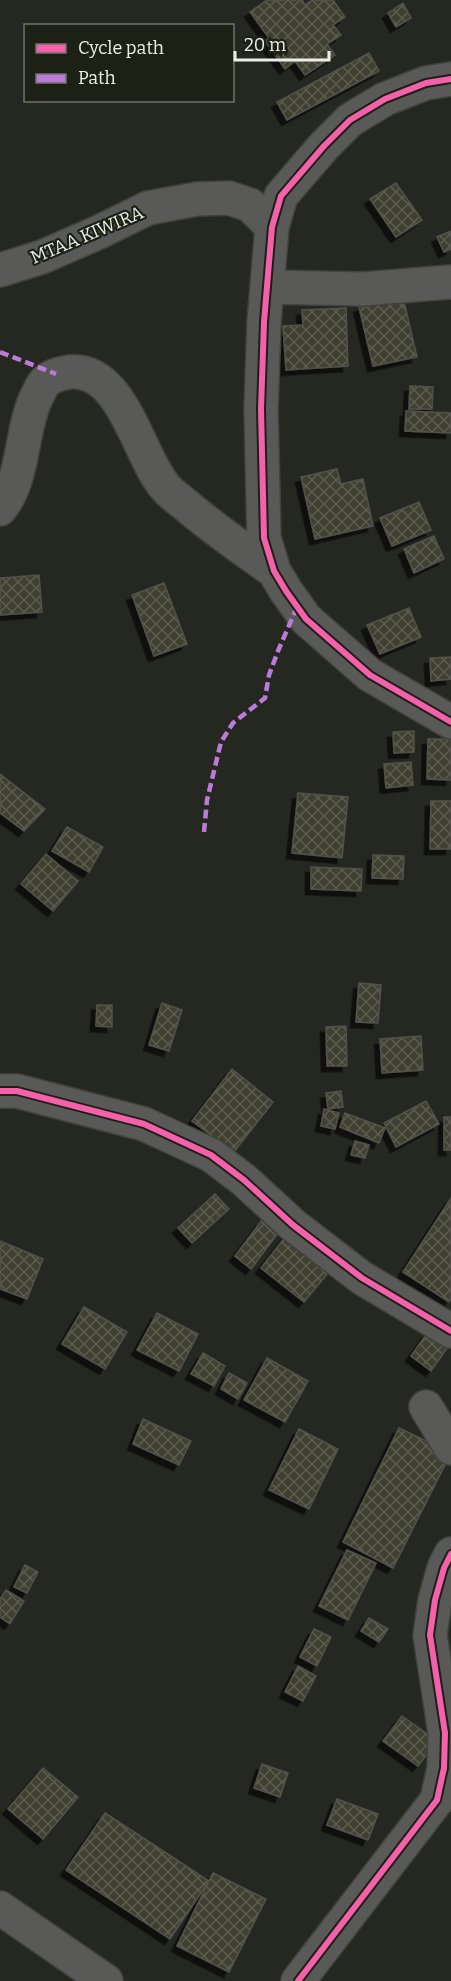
<svg xmlns="http://www.w3.org/2000/svg" width="451" height="1981" viewBox="0 0 451 1981" font-family="Bitter,serif">
	<style>
		.building { fill: url(#building-cross-hatch); stroke: #51524c; stroke-width: 1.5; filter: url(#shadow) }
		.lines { fill: none; stroke-linecap: round; stroke-linejoin: round }
		.minor-casing { stroke: #41423e; stroke-width: 36 }
		.minor { stroke: #595a58; stroke-width: 33 }
		.quiet { stroke: #bd7bd9; stroke-width: 4.5; stroke-dasharray: 9 4.5; stroke-linecap: butt }
		.cycleway-casing { stroke: #1d2015; stroke-width: 10 }
		.cycleway { stroke: #f560ab; stroke-width: 6 }
		.labels { text-anchor: middle; stroke-width: 4.5; stroke-linejoin: round; paint-order: stroke }
		.street-label { font-size: 18px; fill: #edefe7; stroke: #1d2015 }
	</style>
	<defs>
		<pattern id="building-cross-hatch" width="8" height="8" patternUnits="userSpaceOnUse" patternTransform="scale(1.5)"><rect width="8" height="8" fill="#414132"/><path d="M0 0l8 8M0 8l8-8" fill="none" stroke="#5d5d50"/></pattern>
		<filter id="shadow"><feDropShadow dx="-5.5" dy="5.5" stdDeviation="0" flood-color="#0009"/></filter>
	</defs>
	<rect width="100%" height="100%" fill="#252721"/>
	<path class="building" d="M267 0H302L305 5 312 0H333L345 17 333 25 341 35 327 44 335 55 305 75 295 61 285 69 265 41 269 38 250 12Z
		M403 3 411 18 396 27 388 13Z
		M369 53 379 71 287 120 277 102Z
		M396 183 422 220 396 237 370 199Z
		M451 231V249L444 252 437 237Z
		M403 297 417 357 373 366 359 307Z
		M346 308 348 366 286 370 283 326 303 325 302 310Z
		M410 386 433 387 432 409H409Z
		M406 411 451 413V433L405 431Z
		M337 469 341 484 363 479 373 526 315 539 301 477Z
		M419 502 431 530 392 546 380 518Z
		M434 536 444 559 414 573 404 549Z
		M39 575 42 612 0 615V578Z
		M164 583 187 644 154 656 132 595Z
		M409 608 421 637 380 654 367 625Z
		M451 657V679L431 681 430 658Z
		M414 731V752L394 753 393 732Z
		M428 739H451V780L427 779Z
		M411 762 413 785 386 788 384 764Z
		M0 774 45 809 24 831 0 813Z
		M298 793 348 797 342 858 292 853Z
		M431 801H451V849H430Z
		M67 827 103 847 89 872 52 851Z
		M46 854 78 881 53 911 21 884Z
		M373 855 404 856 403 879 372 878Z
		M311 867 362 869 361 891 311 889Z
		M359 983 381 985 378 1023 356 1022Z
		M162 1003 182 1010 169 1051 149 1045Z
		M97 1005H112V1027L96 1026Z
		M346 1026 347 1066H327L326 1027Z
		M421 1036 423 1070 382 1073 380 1039Z
		M232 1069 273 1102 234 1152 192 1121Z
		M341 1091 343 1107 328 1109 326 1093Z
		M426 1101 439 1124 396 1147 384 1123Z
		M324 1109 339 1113 335 1129 321 1126Z
		M345 1113 385 1128 379 1143 340 1127Z
		M444 1117H451V1150H444Z
		M355 1141 369 1145 365 1158 351 1155Z
		M215 1194 229 1209 192 1243 178 1228Z
		M451 1198V1298L449 1302 403 1272Z
		M262 1220 279 1232 251 1269 235 1256Z
		M289 1232 333 1267 304 1302 261 1268Z
		M0 1241 43 1259 27 1299 0 1289Z
		M84 1307 127 1332 105 1369 62 1344Z
		M157 1313 198 1334 179 1371 137 1350Z
		M428 1332 448 1347 431 1371 411 1356Z
		M203 1353 225 1366 214 1386 191 1374Z
		M267 1358 308 1381 285 1422 244 1400Z
		M229 1373 247 1383 238 1399 221 1389Z
		M143 1419 191 1441 179 1465 133 1444Z
		M399 1428 451 1453 393 1568 343 1542Z
		M299 1429 338 1449 309 1509 269 1490Z
		M347 1550 376 1563 348 1620 319 1606Z
		M25 1565 38 1572 27 1593 14 1587Z
		M6 1590 24 1601 10 1624 0 1617V1599Z
		M369 1618 388 1629 379 1642 361 1631Z
		M314 1629 331 1637 317 1666 300 1657Z
		M298 1666 316 1676 303 1701 285 1692Z
		M402 1716 437 1741 418 1766 383 1741Z
		M262 1764 288 1773 280 1797 254 1788Z
		M43 1768 78 1797 43 1839 8 1809Z
		M337 1799 378 1814 368 1840 327 1825Z
		M105 1813 209 1881 170 1939 66 1870Z
		M213 1873 266 1899 229 1972 177 1946Z"/>
	<g class="lines">
		<defs>
			<path id="minor" d="M451 79 426 83 385 99 350 120 324 146 281 196 272 227 264 322 261 409 264 538 274 571 286 591 306 619 370 675 451 722
				M0 270 42 257 99 232 148 208 197 199 229 198 250 205 272 227
				M268 287 363 289 451 282
				M0 509C25 478 20 433 36 398 39 393 41 386 45 382 52 375 60 374 69 372 123 366 138 457 166 488 172 495 180 500 187 506 214 529 244 550 274 571
				M0 1091H17L144 1124 211 1155 244 1180 293 1225 362 1278 451 1331
				M426 1407 451 1448
				M0 1908 106 1981
				M298 1981 437 1800 444 1768 445 1733 430 1635 435 1600 444 1568 451 1554"/>
		</defs>
		<use href="#minor" class="minor-casing"/>
		<use href="#minor" class="minor"/>
		<path class="quiet" d="M0 352 56 374
			M204 832 207 800 221 742 233 723 265 698 269 675 278 651 297 607"/>
		<defs>
			<path id="cycleway" d="M451 79 426 83 385 99 350 120 324 146 281 196 272 227 264 322 261 409 264 538 274 571 286 591 306 619 370 675 451 722
				M0 1091H17L144 1124 211 1155 244 1180 293 1225 362 1278 451 1331
				M298 1981 437 1800 444 1768 445 1733 430 1635 435 1600 444 1568 451 1554"/>
		</defs>
		<use href="#cycleway" class="cycleway-casing"/>
		<use href="#cycleway" class="cycleway"/>
	</g>
	<g class="labels">
		<g class="street-label">
			<text transform="translate(87 235) rotate(-23)" y="6">MTAA KIWIRA</text>
		</g>
	</g>
	<rect x="24" y="24" width="210" height="78" fill="#1d2015" stroke="#707369" stroke-width="1.5"/>
	<rect x="36" y="44" width="30" height="9" fill="#f560ab" stroke="#707369" stroke-width="1.5"/>
	<text x="78" y="54" font-size="18" fill="#edefe7">Cycle path</text>
	<rect x="36" y="74" width="30" height="9" fill="#bd7bd9" stroke="#707369" stroke-width="1.5"/>
	<text x="78" y="84" font-size="18" fill="#edefe7">Path</text>
	<path d="M235 51v9h94v-9" fill="none" stroke="#edefe7" stroke-width="3"/>
	<text x="244" y="51" font-size="18" fill="#edefe7" stroke="#1d2015" stroke-width="4.5" paint-order="stroke">20 m</text>
</svg>
